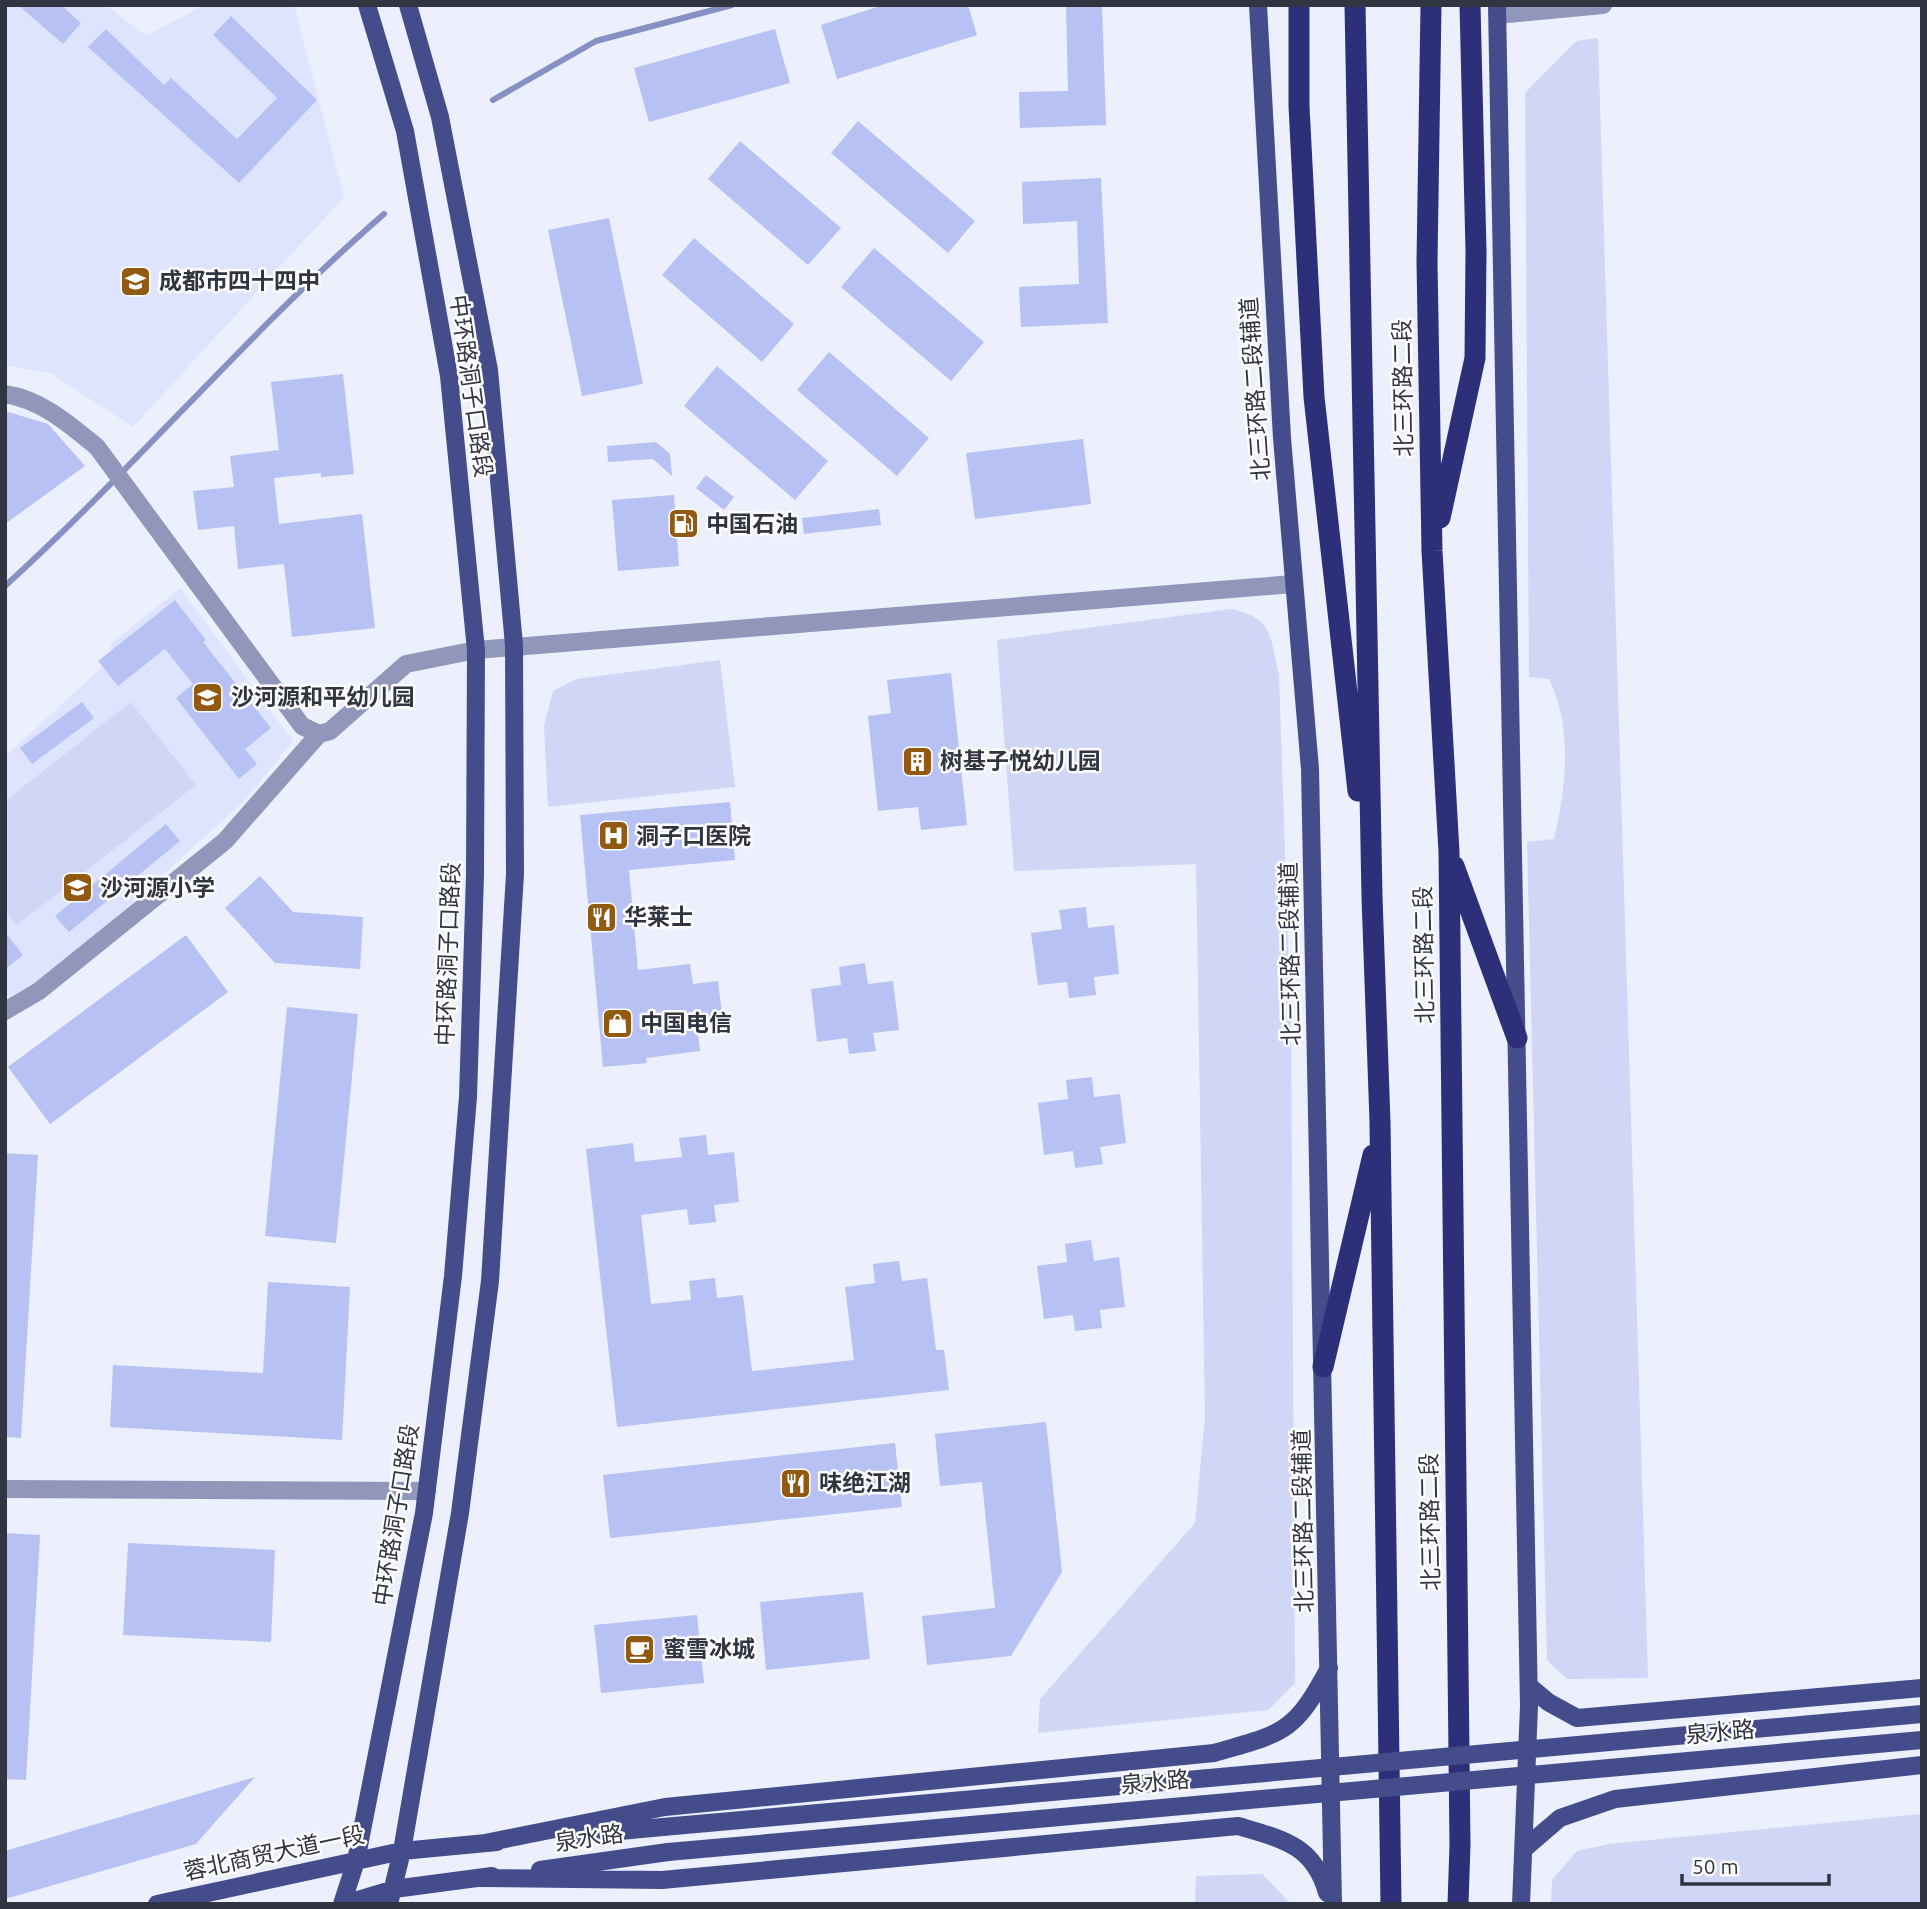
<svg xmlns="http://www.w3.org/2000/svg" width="1927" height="1909" viewBox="0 0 1927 1909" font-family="Ubuntu,'Noto Sans SC',sans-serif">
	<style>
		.built { fill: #dee4fd }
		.green { fill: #d0d6f5 }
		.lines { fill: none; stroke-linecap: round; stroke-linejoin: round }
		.stream { stroke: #8690c3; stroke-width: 6 }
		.building { fill: #b7c1f4 }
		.minor { stroke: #9097bb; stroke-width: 18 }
		.major { stroke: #454c8b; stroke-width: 18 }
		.highway { stroke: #2d3079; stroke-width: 21 }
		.major-bridge { stroke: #454c8b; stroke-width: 18 }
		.labels { text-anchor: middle; stroke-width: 5; stroke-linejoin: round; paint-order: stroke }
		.poi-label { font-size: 23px; font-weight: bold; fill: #313441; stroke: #fdfdfd; text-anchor: start }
		.street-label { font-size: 23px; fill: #313441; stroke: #fdfdfd }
	</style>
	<rect width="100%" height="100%" fill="#eceffc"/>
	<path class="built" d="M5 5H105L147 36 203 5H294L344 197 133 427 52 374 5 365Z
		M180 588 293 741 244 801 53 974 5 998V753L11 751 116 654 109 645Z"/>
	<path class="green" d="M1598 38 1648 1678 1567 1679 1547 1660 1527 842 1554 839C1566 789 1573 727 1549 679L1529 677 1525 93 1576 41Z
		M1231 609C1275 619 1269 636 1279 675L1291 1030 1295 1683 1268 1710 1038 1733 1040 1699 1195 1523 1205 1418 1196 864 1014 871 997 640Z
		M720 660 735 787 548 807 544 726 553 691 577 679Z
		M131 702 196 785 17 925 5 911V801Z
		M1922 1814V1904H1551L1552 1880 1577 1851 1609 1844Z
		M1262 1874 1291 1904H1195L1196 1876Z"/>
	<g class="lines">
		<path class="stream" d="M493 100 596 41 732 5
			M5 586C136 467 250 330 384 214"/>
	</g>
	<path class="building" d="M18 5H61L81 23 63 44Z
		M883 5H968L977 35 837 79 821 25Z
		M1066 5H1102L1106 125 1020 128 1019 92 1068 91Z
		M231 16 317 100 239 183 88 47 106 29 164 85 171 78 237 139 277 98 213 35Z
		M775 29 790 83 649 122 634 68Z
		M858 121 975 221 948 253 831 153Z
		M740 141 841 228 808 265 708 179Z
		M1101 178 1108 323 1021 327 1019 287 1079 284 1077 221 1023 224 1022 182Z
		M609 218 643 384 582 396 548 230Z
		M694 238 794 324 762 362 662 275Z
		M874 248 984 342 951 381 841 287Z
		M829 352 929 438 897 476 797 390Z
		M717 366 828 461 795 500 684 406Z
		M343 374 354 474 321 477V473L274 478 279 524 362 514 375 628 292 637 284 564 238 569 234 526 198 530 193 491 234 487 230 456 279 450 271 382Z
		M5 411 48 424 85 466 5 524Z
		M1083 439 1091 504 975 519 966 453Z
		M656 442 670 454 672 476 653 459 608 462 607 446Z
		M706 475 734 497 724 510 696 488Z
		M674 495 679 566 618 571 612 500Z
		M879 509 881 525 804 534 802 518Z
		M175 600 206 640 203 642 271 728 245 749 257 764 239 779 176 698 193 684 165 649 118 686 98 661Z
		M951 673 967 825 921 830 918 807 878 811 868 716 891 713 887 680Z
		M82 702 94 718 32 764 20 748Z
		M730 802 735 860 629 870 638 970 690 964 693 984 718 981 724 1031 698 1033 700 1051 646 1058 647 1063 603 1067 580 815Z
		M166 824 180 841 69 932 55 916Z
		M260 876 293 912 363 917 360 969 275 963 225 908Z
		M1086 907 1088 928 1114 925 1119 974 1094 977 1096 995 1069 998 1067 982 1038 985 1031 933 1062 929 1059 910Z
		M5 932 23 955 5 969Z
		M186 935 228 992 50 1124 8 1067Z
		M865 963 868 984 893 981 899 1030 873 1033 876 1051 849 1054 847 1038 817 1042 811 989 841 985 839 967Z
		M287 1007 358 1014 336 1243 265 1236Z
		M1092 1077 1094 1097 1120 1094 1126 1143 1100 1147 1103 1164 1075 1168 1073 1151 1044 1155 1038 1103 1068 1099 1066 1080Z
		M706 1135 708 1155 734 1152 739 1202 714 1205 716 1222 689 1225 687 1209 641 1215 651 1304 691 1300 689 1281 715 1278 717 1298 743 1295 752 1371 854 1360 845 1287 875 1283 873 1264 899 1261 902 1281 927 1278 936 1350H944L949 1390 617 1427 586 1149 633 1143 635 1162 682 1157 679 1138Z
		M5 1153 38 1155 21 1438 5 1437Z
		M1091 1240 1094 1261 1119 1257 1125 1307 1100 1310 1102 1328 1075 1331 1073 1315 1044 1319 1037 1266 1067 1262 1065 1244Z
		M268 1282 350 1287 342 1440 110 1427 113 1365 263 1373Z
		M1046 1422 1062 1572 1011 1656 927 1665 922 1616 995 1608 982 1482 940 1486 935 1434Z
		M895 1443 902 1507 610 1538 603 1475Z
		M5 1533 40 1535 26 1780 5 1779Z
		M128 1543 275 1550 271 1642 123 1635Z
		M863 1592 870 1659 766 1670 760 1602Z
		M697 1615 704 1683 601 1693 594 1625Z
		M255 1777 196 1844 5 1899V1851Z"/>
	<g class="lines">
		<path class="minor" d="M1498 15 1603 5
			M5 394C42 400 69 424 97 447L302 726 319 734 330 731 406 664 476 650 1293 584
			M5 1011 39 991 225 841 319 734
			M5 1489 427 1491"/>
		<path class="major" d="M1258 5 1282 438 1310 769 1333 1904
			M1497 5 1529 1706 1521 1904
			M1529 1686 1548 1702 1577 1718 1922 1688
			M577 1835 663 1827
			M485 1843 665 1807 1214 1753C1283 1733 1294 1734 1329 1668
			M1524 1849 1560 1818 1615 1799 1922 1765
			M540 1870 668 1852
			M481 1878 662 1880 1238 1826C1282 1839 1314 1845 1327 1893
			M157 1904 402 1851 497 1842
			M342 1904 356 1861 424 1513 453 1276 468 1097 475 875 476 650 449 376 405 131 367 5
			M344 1904 394 1889 492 1876
			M389 1904 402 1851 460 1513 490 1281 515 874 514 645 489 370 440 117 408 5"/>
		<path class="highway" d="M1299 5V106L1314 397 1358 791
			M1355 5 1372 897 1380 1122 1391 1904
			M1431 5 1427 262 1432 551 1449 852 1460 1845 1458 1904
			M1440 518 1475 358 1476 251 1470 5
			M1454 866 1517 1038
			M1323 1367 1373 1155"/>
		<path class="major-bridge" d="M663 1827 1922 1714
			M668 1852 1922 1740"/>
	</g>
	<defs>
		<symbol id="school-square" viewBox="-11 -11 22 22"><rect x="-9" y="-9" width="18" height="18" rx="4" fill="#915911" stroke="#fdfdfd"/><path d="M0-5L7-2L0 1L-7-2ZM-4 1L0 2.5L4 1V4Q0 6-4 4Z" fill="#fff"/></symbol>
		<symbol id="fuel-square" viewBox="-11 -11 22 22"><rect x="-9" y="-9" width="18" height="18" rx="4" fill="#915911" stroke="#fdfdfd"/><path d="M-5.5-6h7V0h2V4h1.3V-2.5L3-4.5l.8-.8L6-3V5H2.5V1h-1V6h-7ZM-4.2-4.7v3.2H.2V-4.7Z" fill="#fff"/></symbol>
		<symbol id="building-square" viewBox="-11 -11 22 22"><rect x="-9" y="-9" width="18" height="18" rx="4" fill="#915911" stroke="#fdfdfd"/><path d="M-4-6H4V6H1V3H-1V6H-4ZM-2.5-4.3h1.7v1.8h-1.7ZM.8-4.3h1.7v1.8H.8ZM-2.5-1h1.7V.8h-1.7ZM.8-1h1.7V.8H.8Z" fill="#fff"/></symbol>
		<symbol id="hospital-square" viewBox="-11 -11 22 22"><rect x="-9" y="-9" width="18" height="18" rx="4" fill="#915911" stroke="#fdfdfd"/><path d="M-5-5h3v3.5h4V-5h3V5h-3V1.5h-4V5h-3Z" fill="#fff"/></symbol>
		<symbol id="restaurant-square" viewBox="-11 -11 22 22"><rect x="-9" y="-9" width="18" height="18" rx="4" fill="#915911" stroke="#fdfdfd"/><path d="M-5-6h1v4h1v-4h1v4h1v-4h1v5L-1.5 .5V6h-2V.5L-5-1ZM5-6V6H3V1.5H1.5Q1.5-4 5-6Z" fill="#fff"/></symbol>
		<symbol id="shop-square" viewBox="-11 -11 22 22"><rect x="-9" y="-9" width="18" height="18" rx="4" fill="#915911" stroke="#fdfdfd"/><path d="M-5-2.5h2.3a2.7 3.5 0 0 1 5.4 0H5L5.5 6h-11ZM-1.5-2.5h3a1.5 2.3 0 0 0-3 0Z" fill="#fff"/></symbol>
		<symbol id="cafe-square" viewBox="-11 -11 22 22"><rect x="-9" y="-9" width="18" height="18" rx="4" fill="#915911" stroke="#fdfdfd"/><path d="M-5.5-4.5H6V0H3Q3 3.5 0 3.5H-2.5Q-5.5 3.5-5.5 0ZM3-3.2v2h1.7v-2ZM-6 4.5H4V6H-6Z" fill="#fff"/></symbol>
	</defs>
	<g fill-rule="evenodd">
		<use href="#school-square" x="118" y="264" width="35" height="35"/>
		<use href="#fuel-square" x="666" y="506" width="35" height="35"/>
		<use href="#school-square" x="190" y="680" width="35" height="35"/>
		<use href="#building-square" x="900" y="744" width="35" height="35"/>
		<use href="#hospital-square" x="596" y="818" width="35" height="35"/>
		<use href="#school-square" x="60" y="870" width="35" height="35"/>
		<use href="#restaurant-square" x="584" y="900" width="35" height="35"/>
		<use href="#shop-square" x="600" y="1006" width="35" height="35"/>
		<use href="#restaurant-square" x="778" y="1466" width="35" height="35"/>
		<use href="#cafe-square" x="622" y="1632" width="35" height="35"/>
	</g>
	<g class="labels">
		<g class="poi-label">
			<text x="159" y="289">成都市四十四中</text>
			<text x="706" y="532">中国石油</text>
			<text x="231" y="705">沙河源和平幼儿园</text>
			<text x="940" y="769">树基子悦幼儿园</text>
			<text x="636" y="844">洞子口医院</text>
			<text x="100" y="896">沙河源小学</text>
			<text x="624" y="925">华莱士</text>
			<text x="640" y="1031">中国电信</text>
			<text x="819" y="1491">味绝江湖</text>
			<text x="663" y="1657">蜜雪冰城</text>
		</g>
		<g class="street-label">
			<text transform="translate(471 386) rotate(82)" y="8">中环路洞子口路段</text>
			<text transform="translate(1403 388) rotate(-91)" y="8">北三环路二段</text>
			<text transform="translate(1255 389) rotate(-94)" y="8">北三环路二段辅道</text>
			<text transform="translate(448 954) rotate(-88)" y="8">中环路洞子口路段</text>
			<text transform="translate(1290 954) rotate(-91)" y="8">北三环路二段辅道</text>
			<text transform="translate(1424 955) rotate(-91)" y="8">北三环路二段</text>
			<text transform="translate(396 1515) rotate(-81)" y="8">中环路洞子口路段</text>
			<text transform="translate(1303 1521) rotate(-91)" y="8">北三环路二段辅道</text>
			<text transform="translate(1430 1522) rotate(-91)" y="8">北三环路二段</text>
			<text transform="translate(1720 1732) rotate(-5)" y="8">泉水路</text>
			<text transform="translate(1155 1782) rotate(-5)" y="8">泉水路</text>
			<text transform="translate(589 1838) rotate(-8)" y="8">泉水路</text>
			<text transform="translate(274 1853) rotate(-12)" y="8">蓉北商贸大道一段</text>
		</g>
	</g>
	<rect width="1927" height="1909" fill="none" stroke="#313441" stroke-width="14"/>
	<path d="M1682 1874v10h147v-10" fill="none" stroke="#313441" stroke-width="3.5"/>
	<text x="1692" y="1874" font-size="21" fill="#313441" stroke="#fdfdfd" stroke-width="5" paint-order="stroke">50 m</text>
</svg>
